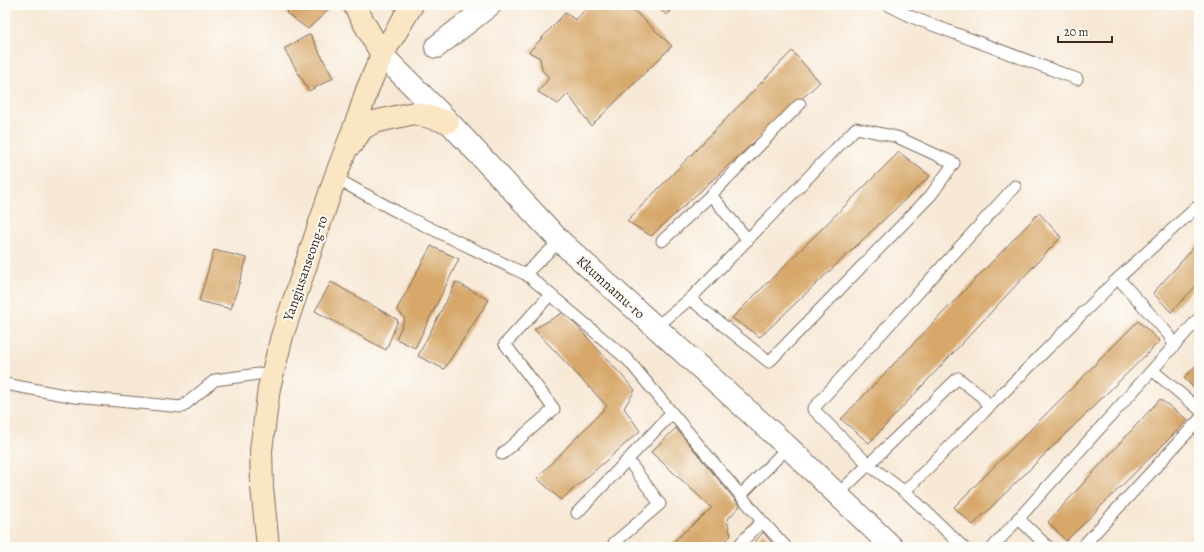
<svg xmlns="http://www.w3.org/2000/svg" width="1204" height="552" viewBox="0 0 1204 552" font-family="Alegreya,serif">
	<style>
		.building { fill: #d7a86b }
		.lines { fill: none; stroke-linecap: round; stroke-linejoin: round }
		.lane-casing { stroke: #7d6c5e; stroke-width: 13 }
		.street-casing { stroke: #7d6c5e; stroke-width: 24 }
		.secondary-casing { stroke: #7d6c5e; stroke-width: 24 }
		.lane { stroke: #fff; stroke-width: 11 }
		.street { stroke: #fff; stroke-width: 22 }
		.secondary { stroke: #fbe6c4; stroke-width: 22 }
		.labels { text-anchor: middle; stroke-width: 4; stroke-linejoin: round; paint-order: stroke }
		.street-label { font-size: 14px; fill: #3b2a1e; stroke: #fdfcf7 }
	</style>
	<rect width="100%" height="100%" fill="#fdfcf7"/>
	<filter id="ink" filterUnits="userSpaceOnUse"><feTurbulence type="fractalNoise" baseFrequency=".025" numOctaves="2"/><feDisplacementMap in="SourceGraphic" scale="8" xChannelSelector="R" yChannelSelector="G"/><feConvolveMatrix kernelMatrix="1 2 1 2 8 2 1 2 1" color-interpolation-filters="sRGB"/></filter>
	<filter id="wash" filterUnits="userSpaceOnUse"><feTurbulence type="fractalNoise" baseFrequency=".012" numOctaves="4" result="noise"/><feDisplacementMap in="SourceGraphic" scale="16" xChannelSelector="R" yChannelSelector="G"/><feGaussianBlur stdDeviation="0.9" result="paint"/><feColorMatrix in="noise" values="0 0 0 0 0 0 0 0 0 0 0 0 0 0 0 0 0 1.4 0 .05"/><feComposite in="paint" operator="in"/></filter>
	<g filter="url(#wash)">
		<rect width="100%" height="100%" fill="#f7e8d5"/>
		<g id="blocks">
			<path class="building" d="M293 5H333L308 29 286 13Z
				M589 5H628L672 46 591 126 568 94 558 104 538 92 549 78 542 70 540 58 529 52 565 13 576 20Z
				M653 5H673L667 15Z
				M310 34 333 78 309 91 284 49Z
				M792 51 820 82 651 236 627 221Z
				M899 152 930 176 760 337 732 318Z
				M1039 213 1061 237 869 443 841 419Z
				M1199 242V283L1171 312 1153 293Z
				M431 246 459 259 415 348 396 339 405 319 397 309Z
				M214 250 247 258 231 309 199 301Z
				M331 282 398 320 386 350 315 311Z
				M456 282 489 300 444 369 418 356Z
				M564 312 635 390 624 408 640 431 561 500 537 478 607 406 534 329Z
				M1138 321 1160 341 973 525 954 507Z
				M1199 362V393L1184 378Z
				M1160 399 1188 420 1066 541 1048 522Z
				M676 428 740 506 727 520 731 536 717 547H667L712 508 651 452Z
				M763 532 775 547H751Z"/>
		</g>
	</g>
	<g filter="url(#ink)">
		<use href="#blocks" fill-opacity="0" stroke="#7d6c5e" stroke-width="1"/>
		<g class="lines">
			<defs>
				<path id="lane" d="M888 5 914 18 1077 79
					M335 178 403 215 525 274 531 278 628 360 762 521 786 547
					M711 195 800 104
					M662 241 711 195 748 240
					M525 274 560 241
					M1118 278 1169 335 1174 345
					M656 327 690 299 856 128 897 137 954 163 931 195 769 362 690 299
					M1152 370 1199 409
					M5 384 75 397 182 407 215 380 273 372
					M502 454 554 409 505 344 550 295
					M904 492 1114 282 1199 205
					M741 495 788 447
					M837 495 958 378 982 397 989 407
					M577 513 672 413
					M1018 518 1048 547
					M614 543 660 504 628 460
					M737 547 762 521
					M963 547 909 495 869 465 813 409 1015 186
					M993 547 1199 318
					M1082 547 1199 420"/>
				<path id="street" d="M436 47 490 5
					M382 55 444 117 560 241 662 333 788 447 892 547"/>
				<path id="secondary" d="M354 5 382 55
					M352 144 362 129 374 122 414 113 448 122
					M268 547 262 487 261 450 269 388 282 336 335 178 359 115 367 90 382 55 412 5"/>
			</defs>
			<use href="#lane" class="lane-casing"/>
			<use href="#street" class="street-casing"/>
			<use href="#secondary" class="secondary-casing"/>
			<use href="#lane" class="lane"/>
			<use href="#street" class="street"/>
			<use href="#secondary" class="secondary"/>
		</g>
	</g>
	<g class="labels">
		<g class="street-label">
			<text transform="translate(305 268) rotate(-71)" y="5">Yangjusanseong-ro</text>
			<text transform="translate(611 287) rotate(42)" y="5">Kkumnamu-ro</text>
		</g>
	</g>
	<rect width="1204" height="552" fill="none" stroke="#fdfcf7" stroke-width="20"/>
	<path d="M1058 36v6h54v-6" fill="none" stroke="#3b2a1e" stroke-width="2"/>
	<text x="1064" y="36" font-size="12" fill="#3b2a1e" stroke="#fdfcf7" stroke-width="3" paint-order="stroke">20 m</text>
</svg>
